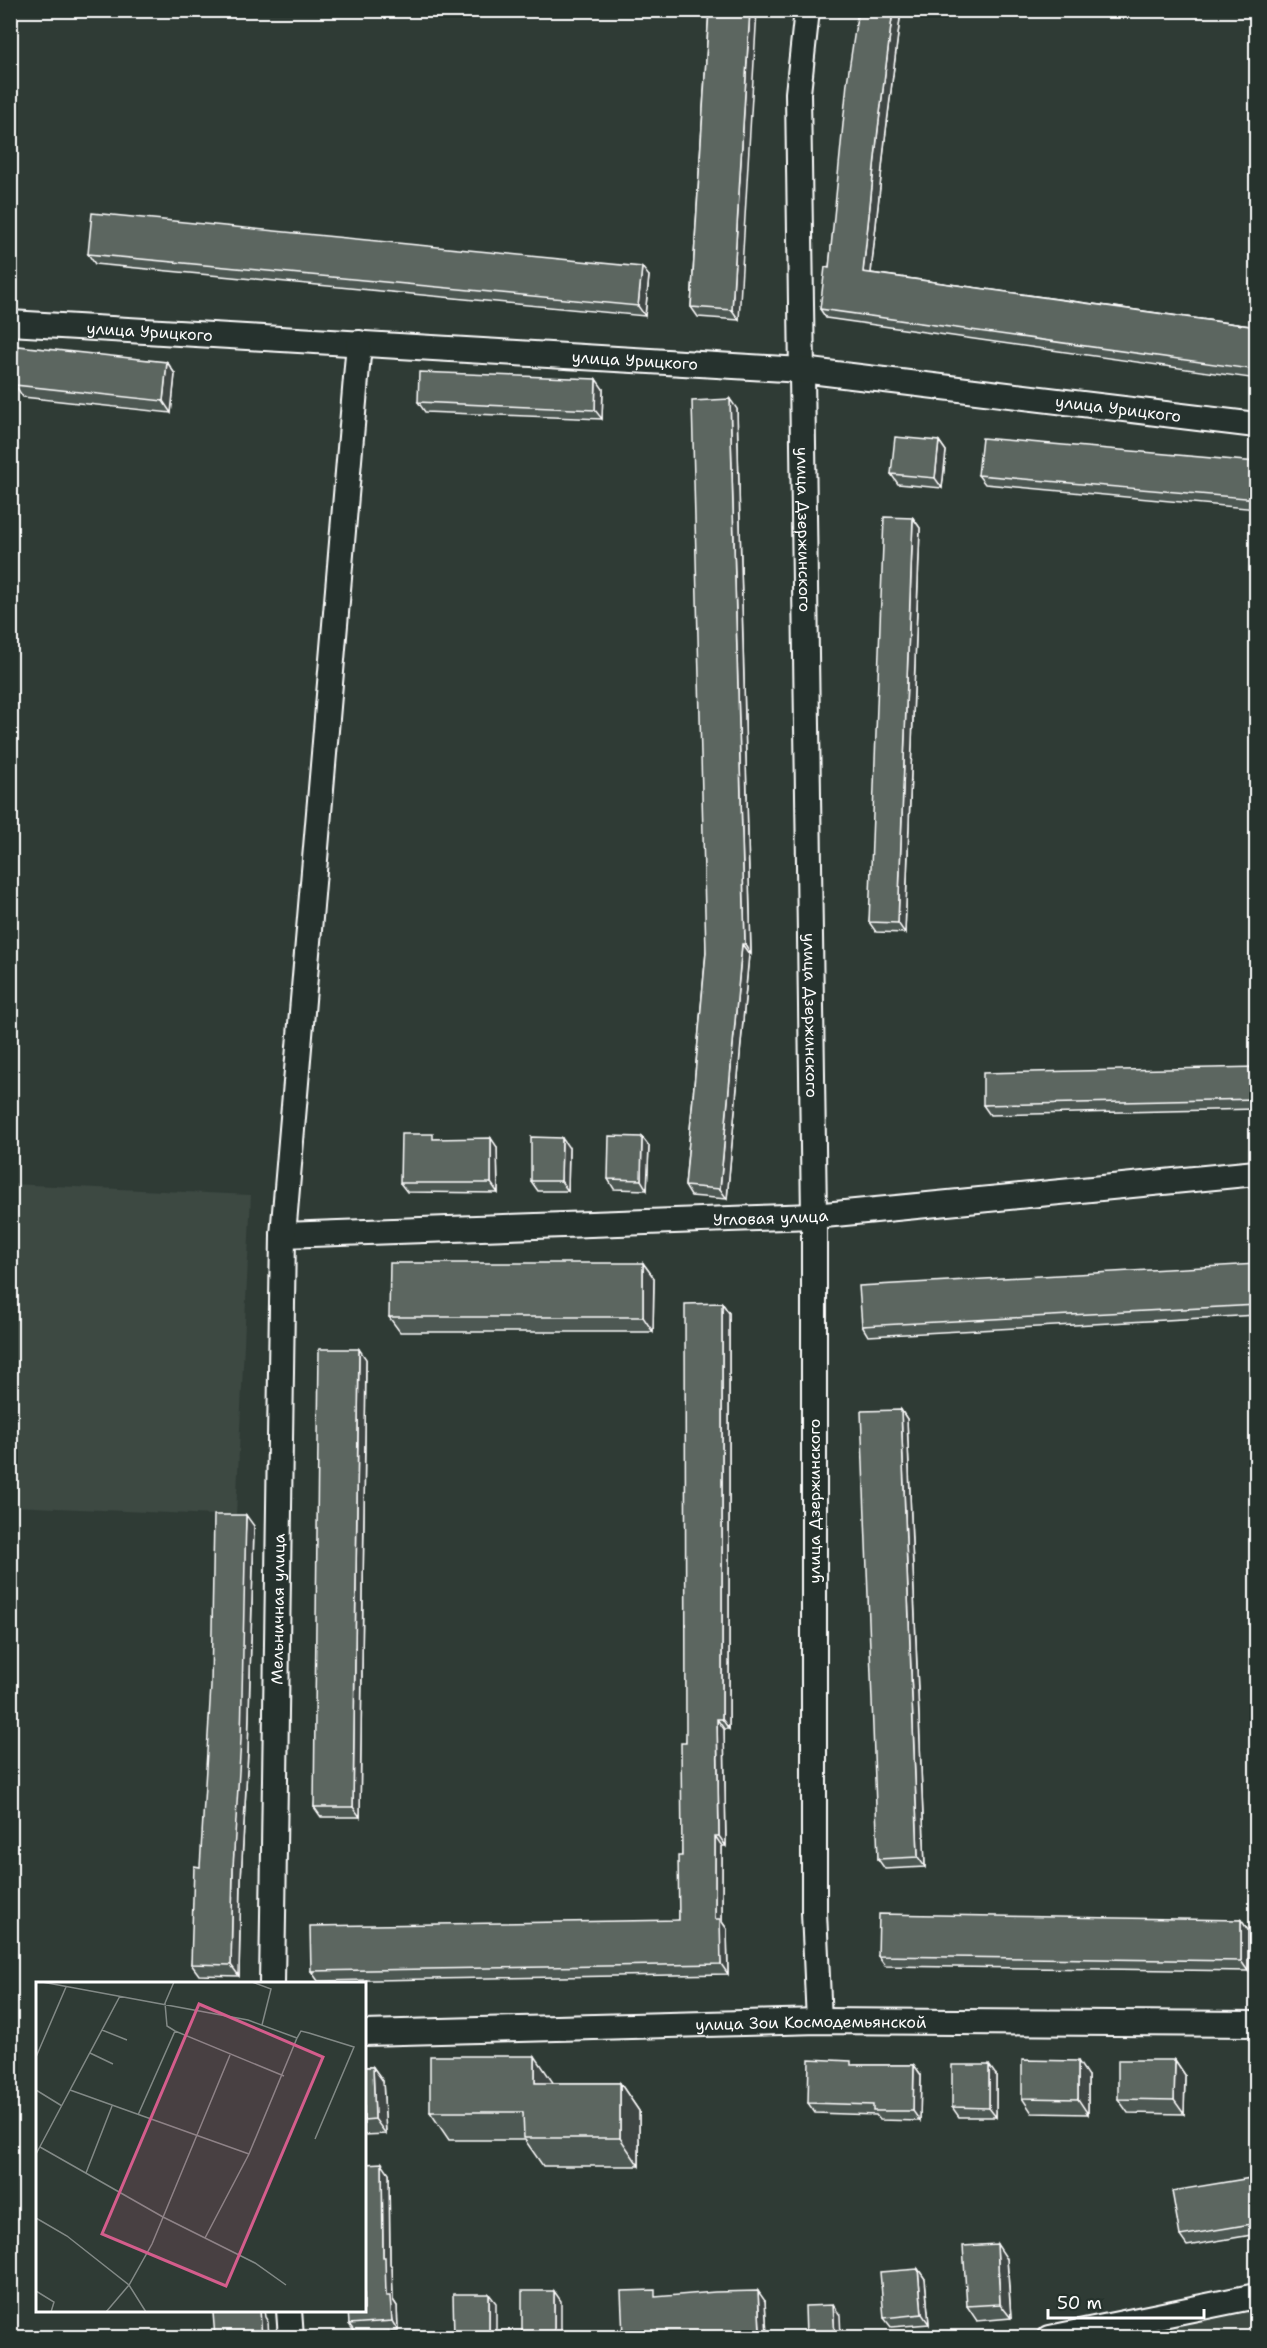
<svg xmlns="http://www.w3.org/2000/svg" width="1267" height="2348" viewBox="0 0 1267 2348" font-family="'Shantell Sans',sans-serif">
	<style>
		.built { fill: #3c4842 }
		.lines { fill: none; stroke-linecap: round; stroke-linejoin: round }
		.street-casing { stroke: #fff; stroke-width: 28 }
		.street { stroke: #26332d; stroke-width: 24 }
		.wall { fill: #4e5853; stroke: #fff; stroke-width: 1.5 }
		.shaded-wall { fill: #404744; stroke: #fff; stroke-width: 1.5 }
		.building { fill: #5b6661; stroke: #fff; stroke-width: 1.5 }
		.labels { text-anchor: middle; stroke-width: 4.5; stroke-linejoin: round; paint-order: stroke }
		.street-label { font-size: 16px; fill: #fff; stroke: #26332d }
		.inset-road { fill: none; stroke: #828986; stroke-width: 1.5 }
		.view { fill: #d45d8c; fill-opacity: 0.15; stroke: #d45d8c; stroke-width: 3 }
		.inset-edge { fill: none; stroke: #fff; stroke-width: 3 }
	</style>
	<rect width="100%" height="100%" fill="#2f3b35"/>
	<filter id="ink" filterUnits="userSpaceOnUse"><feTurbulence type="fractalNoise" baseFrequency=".0167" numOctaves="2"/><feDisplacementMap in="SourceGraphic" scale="12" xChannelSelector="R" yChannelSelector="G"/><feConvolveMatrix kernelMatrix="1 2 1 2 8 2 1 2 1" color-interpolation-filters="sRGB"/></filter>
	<g filter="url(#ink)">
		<path class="built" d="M11 1184 251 1195 236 1516 11 1506Z
			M1256 2303V2337L1071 2338Z"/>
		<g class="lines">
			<defs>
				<g id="street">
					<path id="s1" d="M807 10 798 93 814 1216V1912L819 2021"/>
					<path id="s2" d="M10 323 802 370 1256 425"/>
					<path id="s3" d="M283 1235 814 1216 1256 1173"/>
					<path id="s4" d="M272 1984 283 1235 359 343"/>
					<path id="s5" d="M364 2033 819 2021 1256 2024"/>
					<path d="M289 2310 291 2338"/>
					<path d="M1050 2338 1256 2296"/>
				</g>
			</defs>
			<use href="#street" class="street-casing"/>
			<use href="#street" class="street"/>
		</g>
		<path class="wall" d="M709 10 739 320 698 317 691 307Z
			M858 10H901L885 139 871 273 1257 327V379L826 318 820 309 829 268Z
			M88 254 649 276 645 316 95 264Z
			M167 362 175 374 171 413 23 397 15 385Z
			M603 389 602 419 425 412 418 402Z
			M737 409 751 954H749L727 1199 691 1196 685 1186 706 952Z
			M939 441 946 451 942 488 898 484 891 474Z
			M1257 462V509L985 484 978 475Z
			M913 518 920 528 905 933 876 932 869 922Z
			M1257 1067V1109L990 1115 983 1105Z
			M642 1137 649 1146 647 1190 614 1189 608 1179Z
			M436 1139 497 1147 498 1193 407 1192 400 1183Z
			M569 1148 568 1191H538L531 1181Z
			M643 1263 654 1278 653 1332H400L389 1317Z
			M1257 1264V1315L868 1336 862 1326Z
			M722 1303 729 1313V1729H724L726 1846H722V1922L727 1929 728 1974 318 1981 311 1971 679 1920 682 1856 686 1743Z
			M366 1359 360 1817H321L314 1807Z
			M901 1410 907 1419 925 1867 885 1869 878 1859Z
			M254 1526 248 1751 241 1879 239 1976 199 1975 191 1964Z
			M1241 1920 1248 1930V1971L885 1966 878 1956Z
			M1175 2060 1185 2075 1184 2114 1128 2113 1118 2099Z
			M854 2065H914L921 2075 920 2121 880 2120 876 2115 815 2113 808 2103Z
			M364 2067H373L383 2081 386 2134 364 2135Z
			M996 2075V2117H959L952 2107Z
			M1088 2076V2114L1032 2113 1022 2098Z
			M554 2083H620L639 2111V2166H543L525 2140H449L430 2112Z
			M389 2173 390 2264 392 2267 393 2300 397 2306 398 2331 356 2334 349 2324Z
			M1257 2177V2234L1187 2246 1180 2236Z
			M1007 2259 1011 2318 977 2321 967 2306Z
			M918 2269 925 2279 929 2324 891 2327 884 2318Z
			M765 2301 767 2337H623Z"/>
		<path class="shaded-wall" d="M750 10H757L739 320 732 310Z
			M893 10H901L885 139 870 282 863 272 878 129Z
			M642 267 649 276 645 316 638 306Z
			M167 362 175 374 171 413 163 401Z
			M596 379 603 389 602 419 595 410Z
			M730 399 737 409 751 954 745 944Z
			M939 441 946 451 942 488 935 478Z
			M913 518 920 528 905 933 898 923Z
			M742 944 749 954 727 1199 720 1189Z
			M642 1137 649 1146 647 1190 641 1180Z
			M491 1138 497 1147 498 1193 491 1183Z
			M562 1138 569 1148 568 1191 561 1181Z
			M643 1263 654 1278 653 1332 643 1317Z
			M722 1303 729 1313V1729L722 1719Z
			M359 1349 366 1359 360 1817 353 1807Z
			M901 1410 907 1419 925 1867 918 1857Z
			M246 1515 254 1526 248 1751 241 1879 239 1976 231 1965 233 1867Z
			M717 1719 724 1729 726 1846 719 1836Z
			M715 1836 722 1846V1922L727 1929 728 1974 721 1964 715 1919Z
			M1241 1920 1248 1930V1971L1241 1961Z
			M535 2056 554 2084 535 2083Z
			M1175 2060 1185 2075 1184 2114 1174 2100Z
			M1078 2061 1088 2076V2114L1078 2099Z
			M914 2065 921 2075 920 2121 913 2111Z
			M989 2065 996 2075V2117L989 2108Z
			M373 2067 383 2081 386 2134 375 2119Z
			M620 2083 639 2111V2166L620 2138Z
			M382 2163 389 2173 390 2264 392 2267 393 2300 397 2306 398 2331 392 2321 386 2296 383 2257Z
			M997 2244 1007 2259 1011 2318 1000 2304Z
			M918 2269 925 2279 929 2324 922 2314Z
			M554 2291 561 2301V2337H554Z
			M758 2291 765 2301 767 2337H764L760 2332Z
			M489 2294 496 2303V2337H489Z
			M833 2305 840 2315 841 2337H835Z
			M257 2310H264L265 2317 268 2322 269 2337H262Z"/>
		<path class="building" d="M709 10H750L732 310 691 307Z
			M858 10H893L878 129 863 272 1257 327V370L820 309 825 267 829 268 847 83Z
			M92 213 642 267 638 306 88 254Z
			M18 346 167 362 163 401 15 385Z
			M419 372 596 379 595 410 418 402Z
			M730 399 745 944H742L720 1189 685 1186 706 952 692 401Z
			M895 437 939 441 935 478 891 474Z
			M982 438 1257 462V499L978 475Z
			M884 517 913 518 898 923 869 922Z
			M1257 1067V1099L983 1105V1073Z
			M401 1134H433V1139L491 1138V1183H400Z
			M609 1136 642 1137 641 1180 608 1179Z
			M531 1137 562 1138 561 1181H531Z
			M390 1263H643V1317H389Z
			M1257 1264V1305L862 1326 859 1286Z
			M722 1303V1719H717L719 1836H715V1919H720L721 1964 311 1971 310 1926 679 1920 678 1856H682L681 1743H686L685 1304Z
			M319 1349H359L353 1807H314Z
			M901 1410 918 1857 878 1859 861 1411Z
			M214 1515H246L241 1740 233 1867 231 1965 191 1964 194 1866 200 1867 211 1686Z
			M879 1914 1241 1920V1961L878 1956Z
			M430 2056H535V2083H620V2138H524L523 2112H430Z
			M809 2059 851 2061V2065H914L913 2111H873V2105L808 2103Z
			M1022 2060 1078 2061V2099L1022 2098Z
			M1118 2060H1175L1174 2100 1118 2099Z
			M952 2065H989V2108L952 2107Z
			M364 2067H373L375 2119 364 2120Z
			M382 2163 383 2257H385L386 2296H390L392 2321 349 2324 348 2310H364V2164Z
			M1257 2177V2223L1180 2236 1172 2191Z
			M997 2244 1000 2304 967 2306 963 2246Z
			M918 2269 922 2314 884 2318 880 2272Z
			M655 2290V2297L715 2292 758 2291 760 2332 718 2334 719 2337H686V2334L623 2337 621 2291Z
			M522 2291H554V2337H522Z
			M453 2294H489V2337H454Z
			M833 2305 835 2337H806L805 2306Z
			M215 2310H260L262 2337H215L213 2313 215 2312Z"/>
	</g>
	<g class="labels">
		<g class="street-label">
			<text dy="6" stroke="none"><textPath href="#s2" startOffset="140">улица Урицкого</textPath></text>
			<text dy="6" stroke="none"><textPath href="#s2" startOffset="626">улица Урицкого</textPath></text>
			<text dy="6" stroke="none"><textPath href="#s2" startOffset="1112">улица Урицкого</textPath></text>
			<text dy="6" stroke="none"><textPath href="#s1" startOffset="520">улица Дзержинского</textPath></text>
			<text dy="6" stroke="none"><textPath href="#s1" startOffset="1006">улица Дзержинского</textPath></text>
			<text dy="6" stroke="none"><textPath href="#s3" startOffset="488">Угловая улица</textPath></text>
			<text transform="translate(814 1501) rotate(-90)" y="6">улица Дзержинского</text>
			<text dy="6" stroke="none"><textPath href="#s4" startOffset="375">Мельничная улица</textPath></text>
			<text dy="6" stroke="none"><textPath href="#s5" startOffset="447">улица Зои Космодемьянской</textPath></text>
		</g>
	</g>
	<g transform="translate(36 1982)">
		<rect width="330" height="330" fill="#2f3b35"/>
		<path class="inset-road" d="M6 0 212 38 261 56 265 49 273 51 318 65 279 157M216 0 235 7 226 43M129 21 131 44 139 49 248 94M129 21 138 0M66 48 91 58M54 71 77 82M0 75 30 5M0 108 26 124M34 108 213 172M102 133 139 49M4 165 127 235 219 281 250 303M0 172 84 14M50 191 76 124M0 236 31 254 93 303 110 330M169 256 213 172 261 56M0 309 18 320 15 330M70 330 93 303 116 262 194 73"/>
		<path class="view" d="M163 22 287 75 190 304 66 252Z"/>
		<rect width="330" height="330" class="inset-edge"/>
	</g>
	<rect width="1267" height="2348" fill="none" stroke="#26332d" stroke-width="36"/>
	<rect x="18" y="18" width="1231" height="2312" fill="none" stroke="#fff" stroke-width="2" filter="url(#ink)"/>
	<path d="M1048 2309v9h156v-9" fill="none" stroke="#ffffff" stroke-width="3"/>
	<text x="1057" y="2309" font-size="18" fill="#ffffff" stroke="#26332d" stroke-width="4.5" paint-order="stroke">50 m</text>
</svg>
